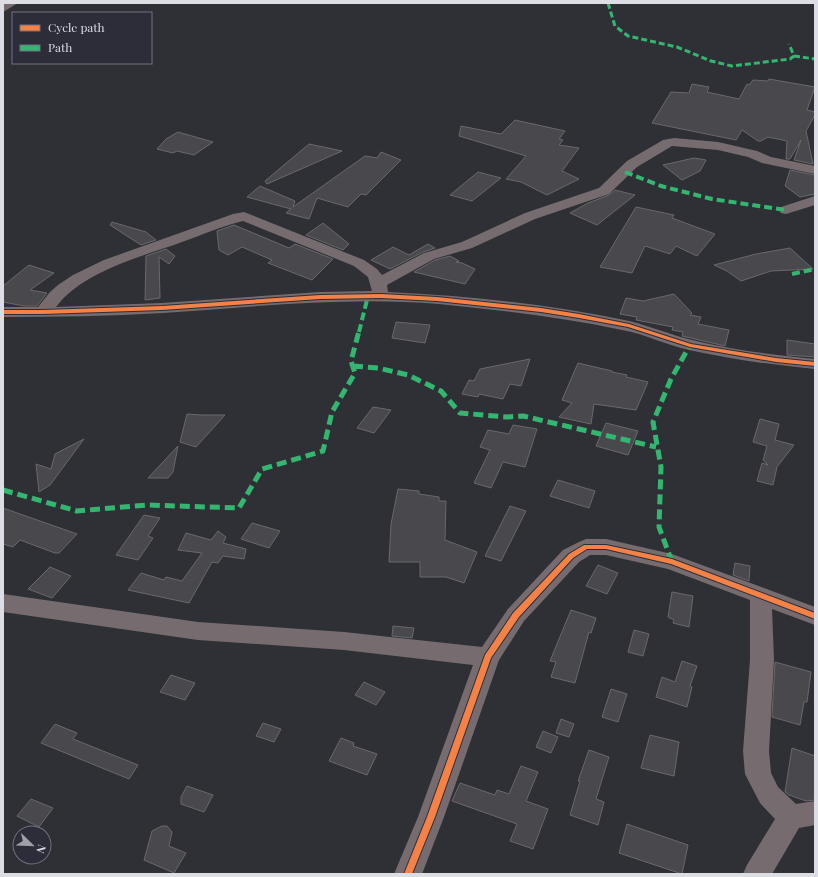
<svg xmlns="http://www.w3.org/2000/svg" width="818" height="877" viewBox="0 0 818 877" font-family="'Playfair Display',serif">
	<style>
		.building { fill: #49484d; stroke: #69686c }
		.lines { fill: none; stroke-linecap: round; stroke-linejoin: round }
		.minor { fill: #766c6f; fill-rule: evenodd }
		.quiet-far2 { stroke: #33b770; stroke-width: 3; stroke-dasharray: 6 3; stroke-linecap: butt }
		.quiet-far1 { stroke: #33b770; stroke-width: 4; stroke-dasharray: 8 4; stroke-linecap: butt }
		.quiet { stroke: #33b770; stroke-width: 5; stroke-dasharray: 10 5; stroke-linecap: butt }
		.cycleway-casing { stroke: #2c2d39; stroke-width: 2 }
		.cycleway { fill: #f48246; fill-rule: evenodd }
	</style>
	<rect width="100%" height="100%" fill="#2f3036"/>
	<path class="building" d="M769 79 815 87 807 110 815 112V115L806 131 813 164 794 160 801 140 790 159H786L787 141 768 137 761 141H758L742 130 736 140 652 123 671 92 689 93 692 84 709 87 707 92 739 99 747 84 749 85 753 80 768 81Z
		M515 120 565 131 559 139 563 140 559 145 579 148 562 171 579 179 547 195 521 182 506 179 526 156 459 136 461 126 501 134Z
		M178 132 213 142 194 155 177 151 173 153 157 149 166 139Z
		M309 144 342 151 267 184 265 181Z
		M381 152 401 160 366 195 361 194 348 207 317 198 309 219 286 213 291 209 247 197 260 186 295 201 293 207 365 156 377 158Z
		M694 158 706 160 700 171 682 180 663 165Z
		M790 170 815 175V194L800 197 785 186Z
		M478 172 501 178 472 201 450 195Z
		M615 190 635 195 597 225 570 213 588 203 609 195Z
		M636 207 674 215 672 218 715 234 697 256 676 246 670 254 645 246 632 273 600 267Z
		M112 222 146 232 156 240 141 245 110 225Z
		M323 223 349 244 343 250 306 235Z
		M234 225 289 248 295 244 333 259 312 280 268 263 272 260 242 247 228 255 219 250 217 231Z
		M428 244 435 248 423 252 390 269 371 260 393 247 409 255Z
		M790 248 813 269 771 271 741 281 727 271 714 265 756 254Z
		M166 249 175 256 169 264 159 257 160 298 145 300 146 256Z
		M450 256 459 261 456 262 462 263 475 269 465 284 414 272 435 260Z
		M29 265 54 273 30 290 47 293 37 306H24L3 302V286Z
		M674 294 692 313 690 315 701 317 698 324 729 330 725 346 682 336 683 332 672 330 673 327 636 320 637 317 620 314 626 298 643 301Z
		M396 322 430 325 425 343 392 338Z
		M787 340 815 344V357L787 355Z
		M530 359 521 386 510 384 503 399 479 394 478 397 462 394 469 380 474 381 480 369Z
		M578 363 612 371V372L627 375 626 377 648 382 636 410 594 404 591 424 559 417 572 403 562 400Z
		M373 407 391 410 374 433 357 428Z
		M187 414 201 415H225L196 447 180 442Z
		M760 419 779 424 775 440 794 445 777 467 773 485 757 481 762 463 768 465 763 460 767 446 753 442Z
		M606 423 638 431 628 455 596 446Z
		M513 425 537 429 525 467 503 462 491 488 474 483 490 450 480 447 488 430 509 434Z
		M84 439 50 485 39 492 36 464 51 469 55 454Z
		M178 446 173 472 168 478H148Z
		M558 480 595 491 589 508 550 496Z
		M398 489 419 491V494L439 497V501H446L445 540 477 552 464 583 446 577H420V562H389L391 524Z
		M510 506 526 511 501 561 485 556Z
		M3 508 77 534 59 553H55L20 540 13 547 3 544Z
		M144 515 160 518 148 536 153 538 138 560 116 555Z
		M252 523 280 531 269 548 241 539Z
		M218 531 226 537 223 543 246 549 244 559 223 556 218 563 212 562 189 603 128 590 141 573 164 580 166 577 182 581 202 553 178 550 186 533 211 540Z
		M735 563 750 566 749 581 733 575Z
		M598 565 618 573 607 594 586 586Z
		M50 567 71 576 52 598 28 589Z
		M672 592 693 596 689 627 673 623 674 620 668 617Z
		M571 610 596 618 591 633 589 632 575 683 551 677 556 662 550 661Z
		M393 626 414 628 412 638 392 636Z
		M634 630 649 634 643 656 628 652Z
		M682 661 697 666 690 686 692 687 687 707 656 697 662 677 675 682Z
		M775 662 811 672 807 702H804L800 725 772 717Z
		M171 675 195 683 185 700 160 692Z
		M364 682 385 692 376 705 355 695Z
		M611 689 627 694 618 722 602 717Z
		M561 719 574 724 569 737 556 733Z
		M263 723 281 729 274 742 256 736Z
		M55 724 77 733 73 739 138 765 129 779 41 743Z
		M543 731 558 737 551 753 536 747Z
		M650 735 679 742 674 776 641 768Z
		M341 738 354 743 353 746 377 754 367 775 329 761Z
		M792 748 815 756V800L806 801 789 795 785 792Z
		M589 750 609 757 596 799 604 802 598 825 570 815 580 781H578Z
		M521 766 538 772 526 801 548 809 533 849 510 841 517 824 452 801 460 783 495 795 497 790 509 794Z
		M187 786 213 795 204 812 181 804V797Z
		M31 799 53 808 39 827 17 816Z
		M627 824 688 845 682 874 619 853Z
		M162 826H167L172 832 169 846 186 853 174 873 144 860 152 831Z"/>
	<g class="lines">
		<path class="minor" d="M6 3H18L3 12V5Z
			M674 138 718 142 757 151 771 157 815 166V174L762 163 748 157 718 150 672 146 637 167 609 194 535 219 472 248 434 259 387 285 388 292C469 296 550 304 629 321 650 326 671 335 692 340 731 350 775 355 815 359V369C773 365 730 359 689 350 666 345 645 334 622 330 561 317 500 310 439 304 347 296 255 307 163 313 110 316 56 317 3 317V307H38L50 292 58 285 73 275 104 260 233 214 244 212 364 260 377 269 382 275 424 253 462 242 525 213 599 188 627 161 663 140ZM243 221 354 266 368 277 372 291 320 292 162 303 56 307C83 271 141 257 182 242 202 235 222 226 243 221Z
			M815 196V205L786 214 781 213 779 210 781 207Z
			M586 539H606L672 554 815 607V625L772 609 774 660 769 751 771 773 778 787 796 804 815 801V825L799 828 772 874H743L747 865 775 819 760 803 745 774 743 751 750 660V600L668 569 606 555H590L579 562 524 621 499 660 444 817 422 874H394L418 817 473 665 344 650 198 640 3 612V594L198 622 344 632 482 647 508 609 563 550 579 542Z"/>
		<path class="quiet-far2" d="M608 3 615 26 628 36 677 47 711 61 732 66 790 59 794 56 789 44
			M794 56 815 59"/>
		<path class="quiet-far1" d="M625 172 661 186 712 199 786 210
			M792 274 815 269
			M359 332 368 296"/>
		<path class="quiet" d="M353 366 378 368 408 375 441 391 460 413 507 417 523 416 656 447
			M3 490 77 511 147 505 239 508 262 469 323 451 332 412 355 373 351 361 359 331
			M672 562 659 527 661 467 653 422 671 379 690 345"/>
		<defs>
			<path id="cycleway" d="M381 294 437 297 541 308 579 314 629 324 691 344 776 358 815 362V366L776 362 690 347 628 327 579 318 541 312 437 301 381 298 320 299 162 310 43 314H3V310H43L162 306 320 295Z
				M584 545H606L672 559 815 613V619L671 564 606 549H587L573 558 519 617 491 658 435 817 412 874H404L427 817 485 655 513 613 569 554Z"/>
		</defs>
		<use href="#cycleway" class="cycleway-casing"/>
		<use href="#cycleway" class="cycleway"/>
	</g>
	<rect width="818" height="877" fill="none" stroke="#dcdde5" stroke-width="8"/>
	<rect x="12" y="12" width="140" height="52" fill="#2c2d39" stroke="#72737e"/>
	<rect x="20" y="25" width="20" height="6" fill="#f48246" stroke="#72737e"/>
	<text x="48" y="32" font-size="12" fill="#dcdde5">Cycle path</text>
	<rect x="20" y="45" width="20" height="6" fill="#33b770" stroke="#72737e"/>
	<text x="48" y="52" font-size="12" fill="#dcdde5">Path</text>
	<g transform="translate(32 845) rotate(113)"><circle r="19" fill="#2c2d39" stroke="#72737e"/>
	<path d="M0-3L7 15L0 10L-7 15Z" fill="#9fa0a8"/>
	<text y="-6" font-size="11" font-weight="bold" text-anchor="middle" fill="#dcdde5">N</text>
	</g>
</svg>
